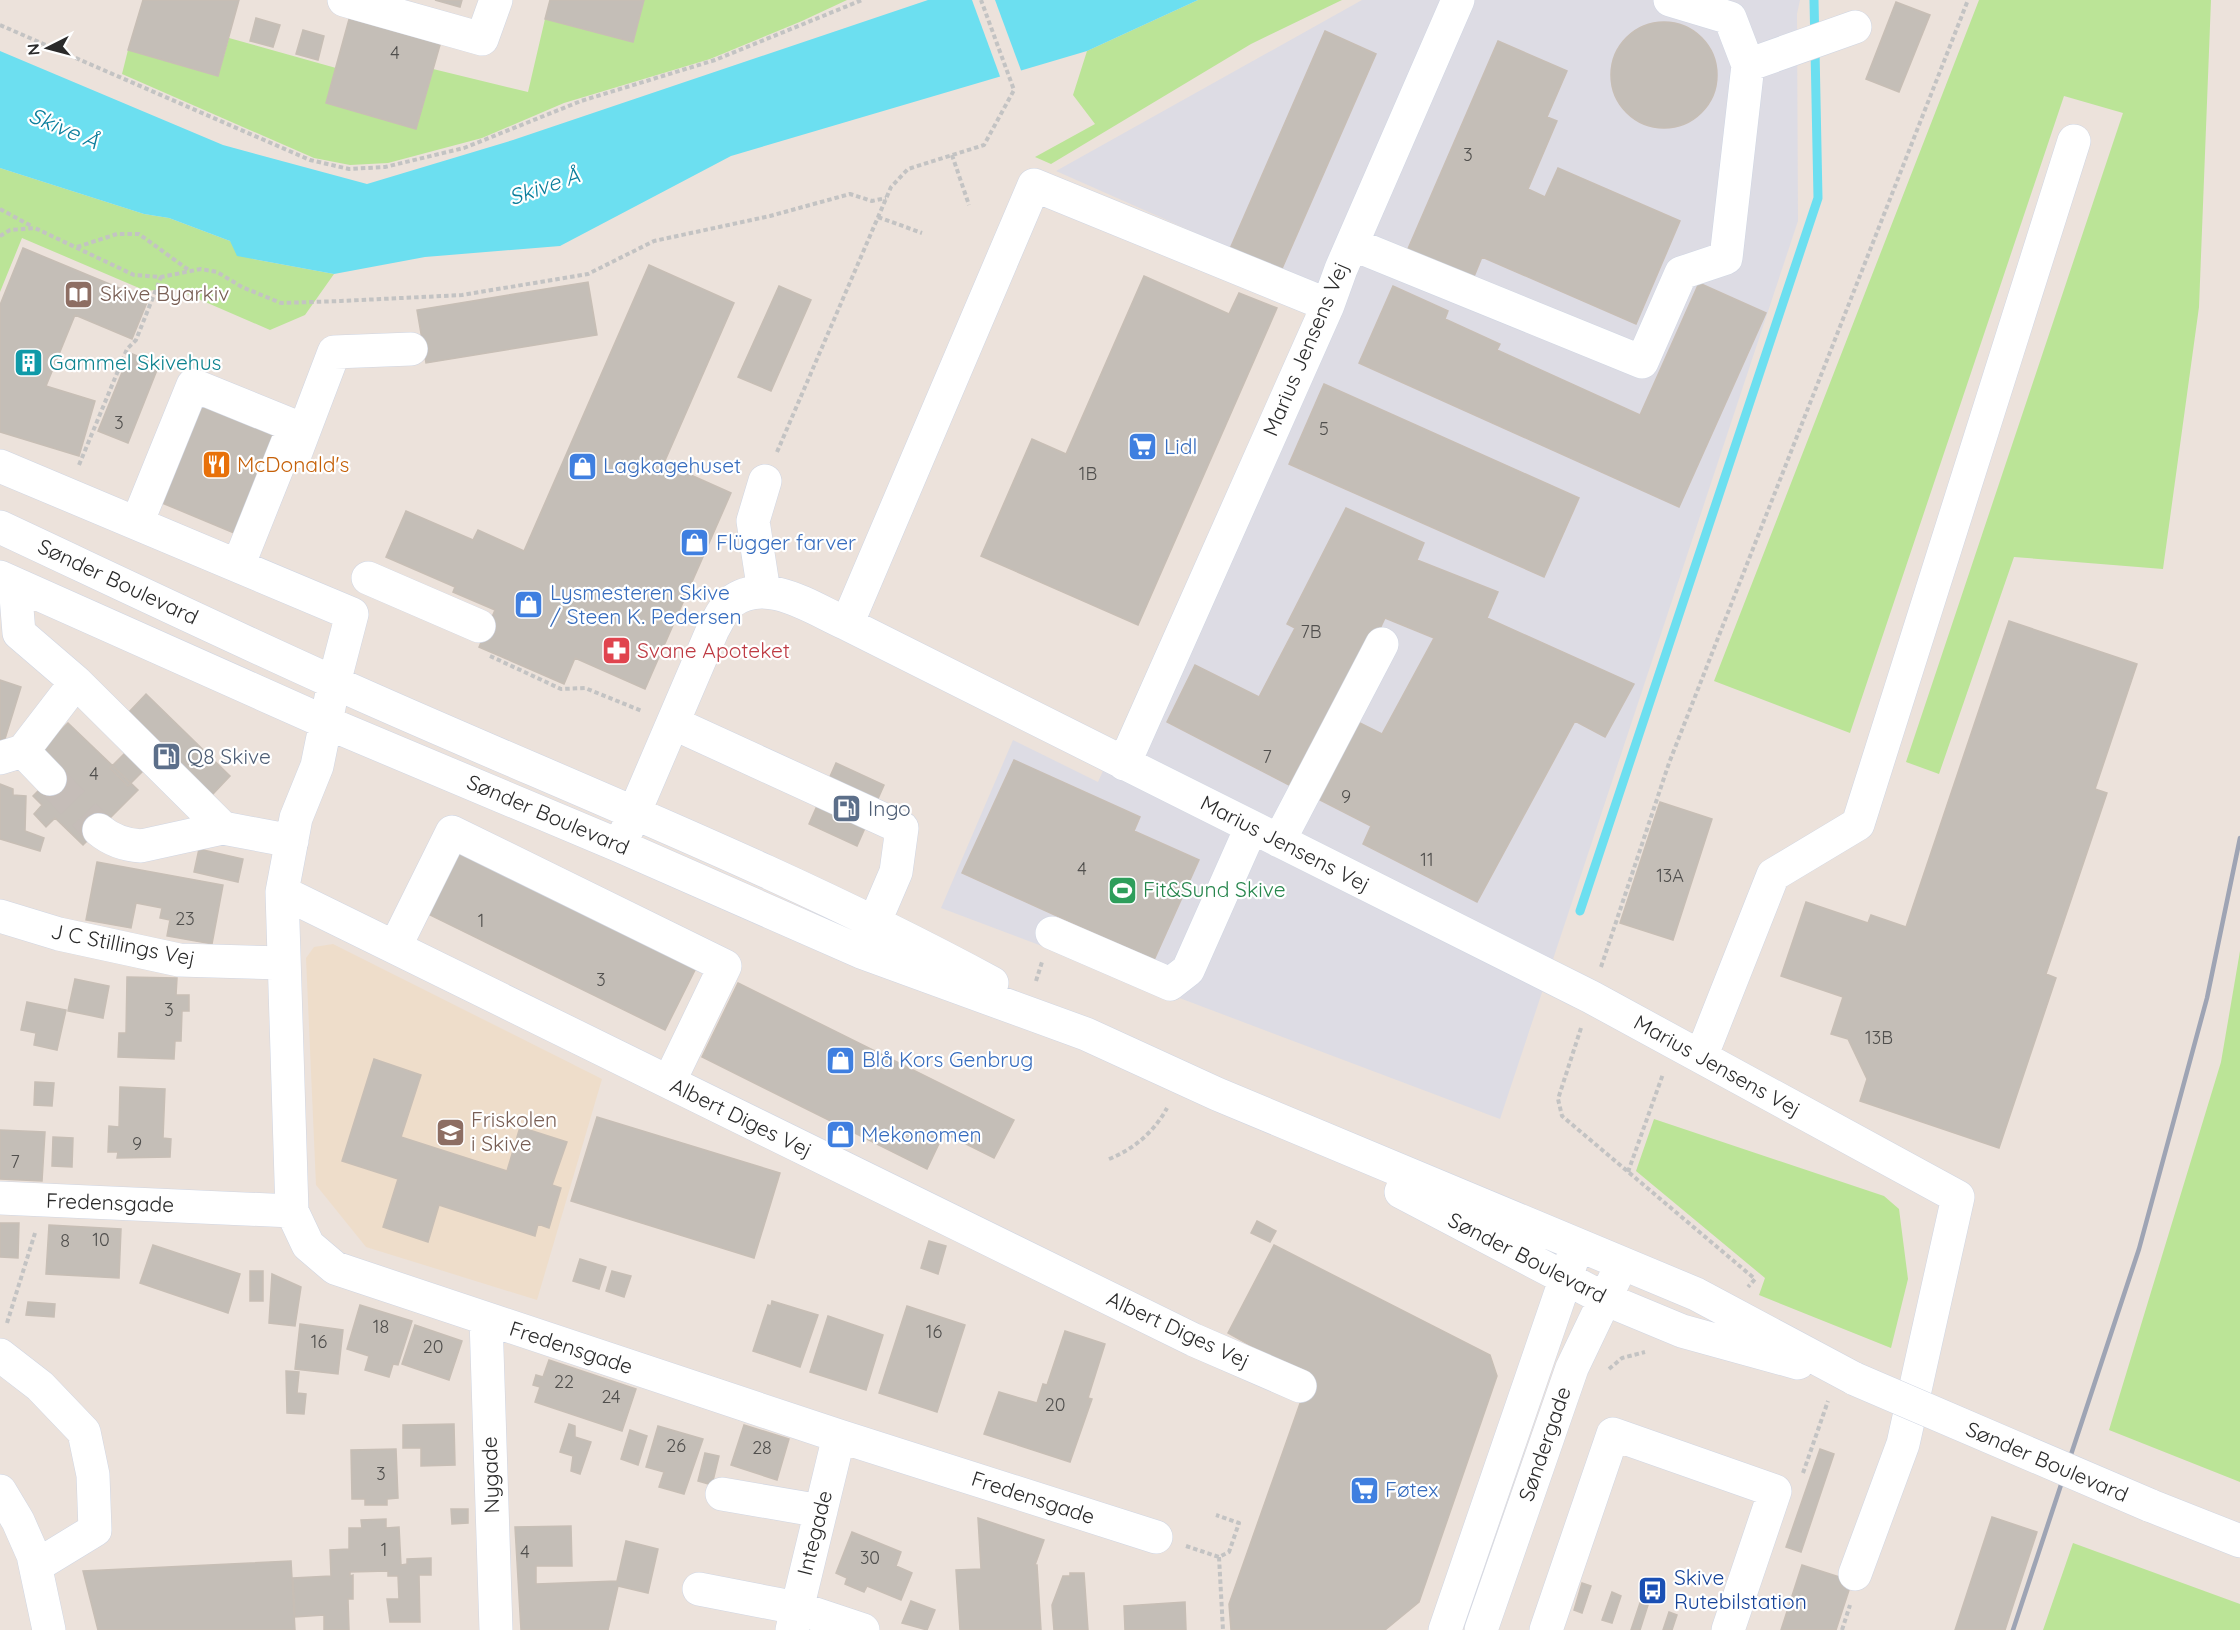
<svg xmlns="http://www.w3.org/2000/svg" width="2240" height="1630" viewBox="0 0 2240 1630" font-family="Quicksand,sans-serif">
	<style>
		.industrial { fill: #dddce4 }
		.education { fill: #eeddca }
		.green { fill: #bbe497 }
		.water { fill: #6cdff0 }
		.pier { fill: #ece2db }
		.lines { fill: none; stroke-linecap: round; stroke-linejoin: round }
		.stream { stroke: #6cdff0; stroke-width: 9 }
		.building { fill: #c4beb7; stroke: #c7beb5; stroke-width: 1.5 }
		.minor-tunnel { stroke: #c5bdb8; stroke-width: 33; stroke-dasharray: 33 16; stroke-linecap: butt }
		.minor-casing { stroke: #d0d6e3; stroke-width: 34 }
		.path { stroke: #c3c3c3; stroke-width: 4; stroke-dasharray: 4.5 3; stroke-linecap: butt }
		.minor { stroke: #fff; stroke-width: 33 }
		.rail { stroke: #9ea4b4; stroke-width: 4.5 }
		.minor-bridge-casing { stroke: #d0d6e3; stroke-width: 34; stroke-linecap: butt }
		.minor-bridge { stroke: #fff; stroke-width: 33 }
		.labels { text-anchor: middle; stroke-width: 4.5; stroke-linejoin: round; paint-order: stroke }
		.number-label { font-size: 18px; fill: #504f4d }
		.education-label { font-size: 21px; fill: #785e54; stroke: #fff; text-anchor: start }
		.street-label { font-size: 21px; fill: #2a2a2a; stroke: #fff }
		.culture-label { font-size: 21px; fill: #0d838f; stroke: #fff; text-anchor: start }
		.shop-label { font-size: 21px; fill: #366cbe; stroke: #fff; text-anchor: start }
		.food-label { font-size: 21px; fill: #c56008; stroke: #fff; text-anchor: start }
		.health-label { font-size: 21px; fill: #be3a42; stroke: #fff; text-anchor: start }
		.service-label { font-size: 21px; fill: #4e5e75; stroke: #fff; text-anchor: start }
		.leisure-label { font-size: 21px; fill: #27864d; stroke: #fff; text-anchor: start }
		.transit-label { font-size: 21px; fill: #164399; stroke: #fff; text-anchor: start }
		.water-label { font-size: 22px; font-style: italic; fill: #0b7e9c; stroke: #fff }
	</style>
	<rect width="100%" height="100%" fill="#ece2db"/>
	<path class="industrial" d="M1362 0H1800L1797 14 1798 221 1500 1119 941 908 1013 740 1098 782 1318 287 1056 171Z"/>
	<path class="education" d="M333 944 602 1079 537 1300 366 1247 316 1185 306 958 314 947Z"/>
	<path class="green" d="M644 0H847L802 21 710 59 564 103 482 138 388 163 350 165 314 158 122 74 128 50 218 76 229 38 336 68 326 103 416 128 433 69 528 92 545 19 633 42Z
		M1198 0H1342L1251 44 1051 164 1035 157 1095 124 1073 95 1087 51Z
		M1979 0H2211L2199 307 2163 569 2014 557 1939 774 1906 762 2123 113 2064 96 1850 733 1714 681Z
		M0 168 144 214 169 218 230 241 253 259 334 274 305 315 270 330 173 288 146 291 22 238 0 292Z
		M2240 951V1482L2109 1430 2221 1062Z
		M1654 1119 1884 1196 1899 1209 1908 1279 1891 1348 1759 1295 1765 1278 1636 1171Z
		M2073 1543 2240 1604V1630H2043Z"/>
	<path class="water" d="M928 0H1198L1087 51 731 156 560 246 425 257 334 274 237 256 230 241 169 218 144 214 0 168V51L223 145 367 184 513 140Z"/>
	<path class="pier" d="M972 0H995L1022 73 1001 79Z"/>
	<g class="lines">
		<path class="stream" d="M1580 911 1818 198 1814 0"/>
	</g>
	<path class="building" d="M143 0H239L218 76 128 50Z
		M435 0H462L460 7Z
		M550 0H644L633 42 545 19Z
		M1896 2 1930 15 1899 92 1866 79Z
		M351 12 442 38 416 129 326 103Z
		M256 18 280 25 273 47 250 41Z
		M1611 75a53 53 0 1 1 106 0a53 53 0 1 1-106 0Z
		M303 30 324 36 318 60 296 54Z
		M1325 31 1376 54 1280 273 1229 251Z
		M1498 41 1567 71 1547 117 1557 121 1528 189 1545 197 1558 168 1680 221 1636 324 1482 257 1473 279 1407 251Z
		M23 248 148 300 132 339 75 315 46 386 95 401 79 456 0 432V305Z
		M649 265 734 303 664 463 731 493 645 689 575 658 564 684 479 647 495 610 453 592 455 587 386 557 406 511 473 540 478 530 524 551Z
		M1144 276 1229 314 1239 293 1277 308 1138 625 981 556 1032 439 1066 454Z
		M588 282 597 335 426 363 417 310Z
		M1699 283 1766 313 1679 507 1359 363 1393 286 1448 311 1445 319 1500 344 1497 350 1640 415Z
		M779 286 811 300 771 391 738 377Z
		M130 353 159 365 128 443 98 431Z
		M1324 384 1579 498 1544 577 1289 464Z
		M197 397 276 430 234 533 155 500Z
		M1346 508 1424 543 1417 560 1498 592 1487 618 1634 684 1605 737 1575 721 1477 902 1363 844 1371 826 1314 797 1352 719 1382 734 1434 638 1385 618 1362 667 1354 663 1289 785 1167 722 1195 665 1259 697 1295 628 1287 624Z
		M2009 621 2137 664 2095 789 2107 793 2046 974 2056 978 1999 1148 1860 1101 1867 1079 1848 1039 1831 1034 1843 997 1781 976 1806 902 1868 923 1871 915 1906 927Z
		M0 680 21 687 4 742 0 741Z
		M146 694 230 776 196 812 148 766 128 786 110 768 129 749 111 731Z
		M68 723 138 790 83 845 55 818 46 827 34 814 42 805 33 796 57 772 37 753Z
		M1014 760 1140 817 1134 831 1199 860 1154 960 962 873Z
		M836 763 884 785 857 846 809 824Z
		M0 784 13 789V795L26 796 25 831 44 838 40 851 0 839Z
		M1660 802 1712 819 1673 940 1620 923Z
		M461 847 698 964 665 1030 428 914Z
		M199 849 243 859 238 882 194 872Z
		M97 862 223 885 212 944 167 936 170 920 160 918 162 908 136 903 131 928 86 920Z
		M127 977 177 978 176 995H189V1011H182L181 1041H175L174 1059 118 1057 119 1033H126Z
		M75 979 109 986 103 1018 68 1011Z
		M738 983 1014 1120 994 1158 944 1133 927 1169 702 1057Z
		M27 1002 66 1010 57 1050 34 1045 36 1033 21 1030Z
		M374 1059 421 1075 401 1137 507 1171 520 1127 567 1142 552 1185 561 1188 549 1228 538 1224 535 1236 439 1205 428 1242 383 1227 398 1179 342 1161Z
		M35 1082 54 1083 52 1106 34 1105Z
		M120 1087 165 1089 163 1138 171 1139 170 1157 117 1158 118 1152H108L109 1126 119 1127Z
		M597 1117 780 1173 754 1258 571 1201Z
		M0 1130 45 1132 42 1181 0 1179Z
		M53 1137 73 1138 72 1167 52 1166Z
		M1257 1221 1276 1231 1270 1242 1251 1233Z
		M0 1223H19L18 1258 0 1257Z
		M49 1225 121 1229 119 1278 46 1274Z
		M929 1241 946 1246 938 1274 921 1268Z
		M153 1245 240 1274 228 1313 140 1283Z
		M1274 1245 1490 1355 1497 1376 1419 1602 1385 1630H1231L1229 1604 1309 1378 1228 1333Z
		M580 1259 606 1267 599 1289 573 1281Z
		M250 1271H263V1301H250Z
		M612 1271 631 1276 624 1297 606 1291Z
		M272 1274 301 1287 295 1326 269 1323Z
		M772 1301 818 1315 800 1367 753 1351 768 1305 771 1306Z
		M28 1302 55 1304 54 1317 26 1315Z
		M360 1305 412 1321 398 1365 393 1364 389 1377 365 1370 369 1356 347 1349Z
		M907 1306 965 1325 937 1412 879 1393Z
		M828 1316 883 1335 866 1390 810 1372Z
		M300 1324 343 1330 338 1374 295 1369Z
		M415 1325 462 1341 449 1380 402 1364Z
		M1065 1331 1105 1344 1088 1398 1092 1399 1070 1462 984 1434 999 1392 1037 1403 1043 1384 1047 1385Z
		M549 1360 636 1389 622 1431 535 1402 540 1387 533 1385 536 1375 543 1377Z
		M286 1371 299 1372 297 1393 306 1394 304 1414 287 1413Z
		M454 1424 455 1465 421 1466V1448H403V1425Z
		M569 1424 575 1426V1437L591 1442 580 1474 571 1471 573 1456 560 1452Z
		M744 1425 789 1439 777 1480 731 1465Z
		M658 1426 703 1439 684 1494 659 1487 664 1472 646 1467Z
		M630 1430 647 1436 638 1465 621 1459Z
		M396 1449 398 1498 387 1499V1505H365V1499H352L351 1450Z
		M1820 1449 1834 1454 1801 1552 1786 1547Z
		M705 1453 719 1456 712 1485 698 1481Z
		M451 1509H468V1523L452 1524Z
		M1992 1517 2037 1532 2005 1630H1955Z
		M978 1518 1044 1540 1035 1565H1037L1041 1630H960L956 1570 981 1569Z
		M386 1519V1528L399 1527 401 1565 407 1564V1559L431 1558V1575H419L420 1622H390L387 1599H399L398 1576H388V1571L350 1572V1576L353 1575V1599H348L349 1630H324V1615L295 1617 293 1578 331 1576 330 1550 349 1549V1528H362L361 1520Z
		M571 1526 572 1566H536V1584L617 1581 626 1541 658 1549 648 1593 618 1586 608 1630H521L515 1527Z
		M852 1532 901 1552 896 1566 912 1573 901 1600 867 1586 864 1592 845 1584 847 1578 836 1573Z
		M291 1561 295 1630H98L83 1571Z
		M1802 1565 1852 1581 1836 1630H1781Z
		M1070 1573H1084L1088 1630H1054L1052 1605 1063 1576H1070Z
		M1582 1583 1591 1586 1582 1613 1574 1610Z
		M1612 1592 1621 1596 1612 1623 1602 1620Z
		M911 1601 935 1610 927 1630 902 1623Z
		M1185 1602 1186 1630H1125L1124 1606Z
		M1640 1603 1648 1605 1640 1630H1631Z
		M1669 1612 1677 1615 1672 1630H1663Z"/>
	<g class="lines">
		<path class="minor-tunnel" d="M50 779 99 830"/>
		<defs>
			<path id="minor" d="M344 0 482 39 496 0
				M1748 65 1855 27
				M1352 244 1642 362 1681 273 1726 258 1748 65 1730 18 1670 0
				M296 452 334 352 411 349
				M0 466 352 614 334 683 317 766 296 818 282 892 292 1211 308 1245 335 1268 839 1436 1156 1537
				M137 523 193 385 294 426 238 566
				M0 527C111 579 222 632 333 682 553 781 780 868 992 983
				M0 577 325 722 620 846 861 952 1086 1034 1217 1094 1696 1294 1855 1379
				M368 578 479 626
				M15 584 19 633 76 682 223 828 292 841
				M764 592 753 521 765 481
				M847 624 1034 185 1328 305
				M673 723 902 828 896 872 866 942
				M23 751 50 779
				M0 758 23 751 76 682
				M1124 764 1328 305 1341 269 1458 0
				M99 830C111 840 125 845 141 846L223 828
				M1279 841 1382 644
				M620 846 713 629C718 621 723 608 731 602 766 575 813 609 847 624L1591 997 1958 1197 1903 1444 1855 1574
				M282 892 1194 1340 1300 1386
				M0 916 59 934 179 960 284 963
				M1052 933 1170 984 1188 970 1251 828
				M395 947 452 832 725 966 669 1082
				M1701 1057 1773 875 1858 824 2074 141
				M1401 1192 1605 1299 1682 1331 1798 1363
				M0 1198 292 1211
				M486 1319 496 1630
				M0 1355 40 1386 84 1432 93 1475 95 1530 36 1566
				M0 1491 18 1521 33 1555 49 1630
				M722 1494 821 1511
				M2149 1505 2240 1541
				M699 1589 797 1608 863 1630
				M792 1630 839 1436
				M1445 1630 1572 1260
				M1481 1630 1572 1368 1615 1278
				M1546 1630 1613 1434 1775 1491 1728 1630"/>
		</defs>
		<use href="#minor" class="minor-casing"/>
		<path class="path" d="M0 25 310 160 349 169 385 167 464 148 581 101 715 60 862 0
			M952 155 969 205
			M0 209 33 227
			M878 217 922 233
			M0 236 10 230 35 228 134 275 161 277 201 269 217 272 242 287 281 303 341 301 462 295 588 274 654 241 770 216 850 194 872 201 886 198
			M77 247 117 234H139L190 271
			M777 452 891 187 908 169 984 145 1014 90 981 0
			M79 465 127 349 136 340 161 277
			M490 656 561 689 585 688 642 711
			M1601 967 1669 763 1968 0
			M1036 981 1042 962
			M1581 1028 1558 1099 1562 1116 1755 1279 1748 1287
			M1109 1159C1134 1149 1154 1132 1167 1108
			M1628 1172 1663 1074
			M7 1323 35 1233
			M1609 1369 1622 1358 1645 1352
			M1803 1473 1828 1401
			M1186 1546 1219 1557 1229 1552 1239 1523 1216 1515
			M1219 1557 1223 1630
			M1842 1630 1850 1605"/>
		<use href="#minor" class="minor"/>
		<path class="rail" d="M2013 1630 2139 1249 2207 998 2240 838"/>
		<defs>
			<path id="minor-bridge" d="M1855 1379 2149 1505"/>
		</defs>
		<use href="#minor-bridge" class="minor-bridge-casing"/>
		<use href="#minor-bridge" class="minor-bridge"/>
	</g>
	<defs>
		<symbol id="library-square" viewBox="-11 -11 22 22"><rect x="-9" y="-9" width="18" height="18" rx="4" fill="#8d6e63" stroke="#fff"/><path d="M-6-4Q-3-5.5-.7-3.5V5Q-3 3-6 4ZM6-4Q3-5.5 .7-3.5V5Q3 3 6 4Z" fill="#fff"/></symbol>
		<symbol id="building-square" viewBox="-11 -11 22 22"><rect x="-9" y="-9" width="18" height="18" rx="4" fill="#0f9aa8" stroke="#fff"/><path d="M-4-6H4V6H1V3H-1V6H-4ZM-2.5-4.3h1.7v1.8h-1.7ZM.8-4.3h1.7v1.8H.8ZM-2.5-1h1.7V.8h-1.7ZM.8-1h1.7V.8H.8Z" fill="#fff"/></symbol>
		<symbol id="supermarket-square" viewBox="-11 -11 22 22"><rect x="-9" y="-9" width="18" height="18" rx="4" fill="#3f7fe0" stroke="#fff"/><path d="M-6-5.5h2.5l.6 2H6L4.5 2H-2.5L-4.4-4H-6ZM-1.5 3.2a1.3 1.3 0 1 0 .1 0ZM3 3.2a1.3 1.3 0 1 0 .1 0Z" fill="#fff"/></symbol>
		<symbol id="restaurant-square" viewBox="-11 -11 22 22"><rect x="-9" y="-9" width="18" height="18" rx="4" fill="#e8710a" stroke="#fff"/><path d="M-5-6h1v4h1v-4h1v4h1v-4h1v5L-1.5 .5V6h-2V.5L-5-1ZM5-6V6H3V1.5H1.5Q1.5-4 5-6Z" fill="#fff"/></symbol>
		<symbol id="shop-square" viewBox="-11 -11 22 22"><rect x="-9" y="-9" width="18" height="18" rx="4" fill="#3f7fe0" stroke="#fff"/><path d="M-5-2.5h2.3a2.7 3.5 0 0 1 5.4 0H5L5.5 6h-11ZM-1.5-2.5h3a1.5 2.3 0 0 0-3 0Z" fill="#fff"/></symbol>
		<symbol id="pharmacy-square" viewBox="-11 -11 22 22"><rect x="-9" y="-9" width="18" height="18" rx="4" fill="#e0444e" stroke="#fff"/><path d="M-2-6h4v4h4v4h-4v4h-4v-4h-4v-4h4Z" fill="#fff"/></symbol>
		<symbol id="fuel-square" viewBox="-11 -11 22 22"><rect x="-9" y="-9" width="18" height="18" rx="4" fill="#5c6f8a" stroke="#fff"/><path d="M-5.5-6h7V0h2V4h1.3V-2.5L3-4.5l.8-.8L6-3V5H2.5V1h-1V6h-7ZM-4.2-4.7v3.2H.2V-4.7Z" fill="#fff"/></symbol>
		<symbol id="stadium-square" viewBox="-11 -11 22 22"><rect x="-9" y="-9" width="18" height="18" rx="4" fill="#2e9e5b" stroke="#fff"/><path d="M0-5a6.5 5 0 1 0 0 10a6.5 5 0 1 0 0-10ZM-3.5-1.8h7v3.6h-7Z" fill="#fff"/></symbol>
		<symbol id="school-square" viewBox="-11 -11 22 22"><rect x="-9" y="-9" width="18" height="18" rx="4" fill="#8d6e63" stroke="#fff"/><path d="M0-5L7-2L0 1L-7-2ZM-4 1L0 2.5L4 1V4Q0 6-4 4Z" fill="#fff"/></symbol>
		<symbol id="bus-square" viewBox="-11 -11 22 22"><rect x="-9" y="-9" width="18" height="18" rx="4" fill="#1a4fb4" stroke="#fff"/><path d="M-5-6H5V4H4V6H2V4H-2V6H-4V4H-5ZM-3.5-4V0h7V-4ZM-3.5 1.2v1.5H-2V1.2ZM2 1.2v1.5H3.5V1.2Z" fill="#fff"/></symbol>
	</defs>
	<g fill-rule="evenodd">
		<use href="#library-square" x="62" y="278" width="33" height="33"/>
		<use href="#building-square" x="12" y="346" width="33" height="33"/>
		<use href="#supermarket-square" x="1126" y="430" width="33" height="33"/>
		<use href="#restaurant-square" x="200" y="448" width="33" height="33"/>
		<use href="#shop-square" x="566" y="450" width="33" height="33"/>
		<use href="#shop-square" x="678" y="526" width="33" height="33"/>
		<use href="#shop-square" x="512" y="588" width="33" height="33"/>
		<use href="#pharmacy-square" x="600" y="634" width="33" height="33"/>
		<use href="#fuel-square" x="150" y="740" width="33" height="33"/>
		<use href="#fuel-square" x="830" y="792" width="33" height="33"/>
		<use href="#stadium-square" x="1106" y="874" width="33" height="33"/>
		<use href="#shop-square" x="824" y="1044" width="33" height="33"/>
		<use href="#school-square" x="434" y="1116" width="33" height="33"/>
		<use href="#shop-square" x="824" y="1118" width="33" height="33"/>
		<use href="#supermarket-square" x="1348" y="1474" width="33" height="33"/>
		<use href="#bus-square" x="1636" y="1574" width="33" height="33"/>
	</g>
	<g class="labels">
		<g class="number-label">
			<text x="395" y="59">4</text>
			<text x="1468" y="161">3</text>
			<text x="119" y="429">3</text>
			<text x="1324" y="435">5</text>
			<text x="1088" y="480">1B</text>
			<text x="1311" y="638">7B</text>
			<text x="1267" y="763">7</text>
			<text x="94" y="780">4</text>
			<text x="1346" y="803">9</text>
			<text x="1427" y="866">11</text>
			<text x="1082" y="875">4</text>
			<text x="1670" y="882">13A</text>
			<text x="185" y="925">23</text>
			<text x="481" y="927">1</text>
			<text x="601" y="986">3</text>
			<text x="169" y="1016">3</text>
			<text x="1879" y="1044">13B</text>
			<text x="137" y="1150">9</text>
			<text x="15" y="1168">7</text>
			<text x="101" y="1246">10</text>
			<text x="65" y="1247">8</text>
			<text x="381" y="1333">18</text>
			<text x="934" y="1338">16</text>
			<text x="319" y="1348">16</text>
			<text x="433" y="1353">20</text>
			<text x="564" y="1388">22</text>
			<text x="611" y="1403">24</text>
			<text x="1055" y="1411">20</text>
			<text x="676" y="1452">26</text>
			<text x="762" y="1454">28</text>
			<text x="381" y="1480">3</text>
			<text x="384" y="1556">1</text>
			<text x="525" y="1558">4</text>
			<text x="870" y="1564">30</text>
		</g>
		<g class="education-label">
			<text x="100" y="301">Skive Byarkiv</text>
			<text x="471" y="1127">Friskolen<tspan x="471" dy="24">i Skive</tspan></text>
		</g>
		<g class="street-label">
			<text transform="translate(1306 349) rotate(-67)" y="7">Marius Jensens Vej</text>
			<text transform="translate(118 582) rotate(25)" y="7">Sønder Boulevard</text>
			<text transform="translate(548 815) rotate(23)" y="7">Sønder Boulevard</text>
			<text transform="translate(1285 844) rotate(27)" y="7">Marius Jensens Vej</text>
			<text transform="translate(123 945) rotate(11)" y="7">J C Stillings Vej</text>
			<text transform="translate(1717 1066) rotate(29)" y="7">Marius Jensens Vej</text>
			<text transform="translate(741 1118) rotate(26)" y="7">Albert Diges Vej</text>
			<text transform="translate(110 1203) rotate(2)" y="7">Fredensgade</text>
			<text transform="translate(1527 1258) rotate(27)" y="7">Sønder Boulevard</text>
			<text transform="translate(1178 1330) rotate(25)" y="7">Albert Diges Vej</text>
			<text transform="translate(571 1348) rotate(18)" y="7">Fredensgade</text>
			<text transform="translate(1545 1444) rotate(-71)" y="7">Søndergade</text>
			<text transform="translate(2047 1462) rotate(23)" y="7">Sønder Boulevard</text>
			<text transform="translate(491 1475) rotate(-92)" y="7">Nygade</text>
			<text transform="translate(1033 1498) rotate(18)" y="7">Fredensgade</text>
			<text transform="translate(815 1533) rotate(-76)" y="7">Integade</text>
		</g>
		<g class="culture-label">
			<text x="49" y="370">Gammel Skivehus</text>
		</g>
		<g class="shop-label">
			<text x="1164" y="454">Lidl</text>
			<text x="603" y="473">Lagkagehuset</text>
			<text x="716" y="550">Flügger farver</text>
			<text x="550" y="600">Lysmesteren Skive<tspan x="550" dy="24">/ Steen K. Pedersen</tspan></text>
			<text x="862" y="1067">Blå Kors Genbrug</text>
			<text x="861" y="1142">Mekonomen</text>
			<text x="1385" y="1497">Føtex</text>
		</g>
		<g class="food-label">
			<text x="237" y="472">McDonald's</text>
		</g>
		<g class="health-label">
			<text x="637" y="658">Svane Apoteket</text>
		</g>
		<g class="service-label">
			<text x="187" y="764">Q8 Skive</text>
			<text x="868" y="816">Ingo</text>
		</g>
		<g class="leisure-label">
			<text x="1143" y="897">Fit&amp;Sund Skive</text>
		</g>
		<g class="transit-label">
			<text x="1674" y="1585">Skive<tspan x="1674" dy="24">Rutebilstation</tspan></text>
		</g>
		<g class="water-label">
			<text transform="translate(64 128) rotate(23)" y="8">Skive Å</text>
			<text transform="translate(544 186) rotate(-19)" y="8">Skive Å</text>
		</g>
	</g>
	<g transform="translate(48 48) rotate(264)" stroke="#ffffff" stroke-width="4.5" paint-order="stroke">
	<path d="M0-4.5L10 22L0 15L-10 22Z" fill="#2a2a2a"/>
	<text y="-9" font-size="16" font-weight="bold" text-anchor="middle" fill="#2a2a2a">N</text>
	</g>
</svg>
